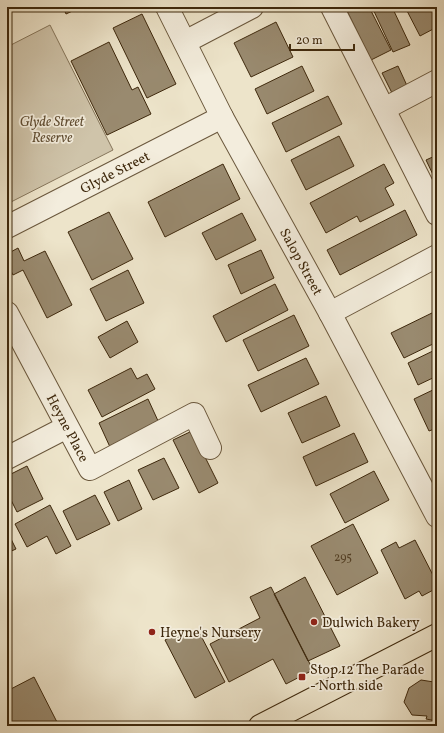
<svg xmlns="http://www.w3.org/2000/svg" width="444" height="733" viewBox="0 0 444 733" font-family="Vollkorn,serif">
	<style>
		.green { fill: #cfc4aa; stroke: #86765b }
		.building { fill: #998a6f; stroke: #3e280c }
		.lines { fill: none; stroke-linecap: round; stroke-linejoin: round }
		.minor-casing { stroke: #6a573c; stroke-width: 24 }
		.major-casing { stroke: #3e280c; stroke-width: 24 }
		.minor { stroke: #f3eddd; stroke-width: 22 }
		.major { stroke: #ede4ca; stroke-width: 22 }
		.poi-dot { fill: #8f2418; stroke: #f3eddd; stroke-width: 1.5 }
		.labels { text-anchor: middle; stroke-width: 3.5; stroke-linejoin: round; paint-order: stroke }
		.number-label { font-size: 12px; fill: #554025 }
		.park-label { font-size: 14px; font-style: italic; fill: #624f34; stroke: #f3eddd }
		.street-label { font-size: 14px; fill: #3e280c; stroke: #f3eddd }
		.poi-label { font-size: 14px; fill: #3e280c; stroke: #f3eddd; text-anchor: start }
	</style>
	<rect width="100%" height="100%" fill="#ede4ca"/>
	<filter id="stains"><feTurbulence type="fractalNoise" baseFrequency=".005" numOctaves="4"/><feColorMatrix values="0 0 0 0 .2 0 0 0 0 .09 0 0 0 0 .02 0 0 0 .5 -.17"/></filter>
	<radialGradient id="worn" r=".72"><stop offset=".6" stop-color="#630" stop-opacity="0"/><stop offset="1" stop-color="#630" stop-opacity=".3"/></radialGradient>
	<path class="green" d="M50 25 113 150 7 204V47Z"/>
	<path class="building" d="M63 7H81L66 14Z
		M345 7H369L391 50 371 60Z
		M372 7H392L410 45 393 52Z
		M405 7H437V27L420 36Z
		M142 14 176 84 147 98 113 28Z
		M276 22 293 57 251 77 234 43Z
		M109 42 132 90 138 87 151 114 107 135 71 61Z
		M302 66 314 91 267 114 255 89Z
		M398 66 409 90 394 97 382 73Z
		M328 96 342 124 286 152 272 123Z
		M339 136 354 166 306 190 291 160Z
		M437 155V183L426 160Z
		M223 164 240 199 165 237 148 202Z
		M384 164 394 183 385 188 394 205 360 222 357 216 326 233 310 203Z
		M405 210 417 235 340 275 327 250Z
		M109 212 133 259 92 280 68 232Z
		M242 213 256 240 216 260 202 233Z
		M18 248 24 261 45 251 72 305 47 318 23 270 13 275 7 263V254Z
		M261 250 274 278 241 294 228 265Z
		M128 270 144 303 106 321 90 289Z
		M275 284 288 310 226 342 213 316Z
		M436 311 437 342 404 358 391 333Z
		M294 315 309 346 258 371 243 340Z
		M127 321 138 342 110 358 98 337Z
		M437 349V376L418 385 408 363Z
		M306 358 319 384 261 412 248 385Z
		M131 368 137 379 147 374 155 389 102 417 88 390Z
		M437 388V428L429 431 414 399Z
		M326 396 340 426 302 443 288 413Z
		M148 399 159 423 110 447 99 423Z
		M192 431 218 483 199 493 173 440Z
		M354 433 368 462 316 486 303 457Z
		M164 458 179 488 153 500 138 470Z
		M27 466 43 499 17 512 7 492V476Z
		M374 471 389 500 345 523 330 494Z
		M129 480 142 509 118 521 104 492Z
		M95 495 110 524 77 540 63 511Z
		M50 505 71 546 56 554 47 536 27 547 15 524Z
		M353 524 378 573 337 595 311 546Z
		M7 531 16 549 7 553Z
		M415 540 437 583V588L422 596 419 591 405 599 381 550 396 542 399 548Z
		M305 577 340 646 308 661 274 594Z
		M271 587 313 670 286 684 273 659 229 682 210 644 260 618 250 597Z
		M199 632 225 682 195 698 165 640 178 633 182 637 190 633 191 636Z
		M34 677 59 726H8L7 691Z
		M421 680 434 682 437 686V721L426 719 427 716 412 715 404 702 409 688Z"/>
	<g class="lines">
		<defs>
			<g id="minor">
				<path id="s1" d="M167 7 222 117 330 313 437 516"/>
				<path d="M332 7 437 214"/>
				<path d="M185 42 252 7"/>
				<path d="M384 109 437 81"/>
				<path id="s2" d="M7 227 222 117"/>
				<path id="s3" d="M7 313 90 469 194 414 210 448"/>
				<path d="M330 313 437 256"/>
				<path d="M7 458 67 427"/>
			</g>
			<path id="major" d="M260 726 437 635"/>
		</defs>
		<use href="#minor" class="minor-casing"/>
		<use href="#major" class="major-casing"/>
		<use href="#minor" class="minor"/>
		<use href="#major" class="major"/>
	</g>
	<g class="poi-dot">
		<circle cx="314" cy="622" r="4"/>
		<circle cx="152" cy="632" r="4"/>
		<rect x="298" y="673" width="8" height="8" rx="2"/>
	</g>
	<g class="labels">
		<g class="number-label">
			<text x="343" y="561">295</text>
		</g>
		<g class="park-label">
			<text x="52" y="126">Glyde Street<tspan x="52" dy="16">Reserve</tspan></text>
		</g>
		<g class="street-label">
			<text dy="5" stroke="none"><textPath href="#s2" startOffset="121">Glyde Street</textPath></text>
			<text dy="5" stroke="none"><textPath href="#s1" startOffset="288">Salop Street</textPath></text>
			<text dy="5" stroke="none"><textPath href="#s3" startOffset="130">Heyne Place</textPath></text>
		</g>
		<g class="poi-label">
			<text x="322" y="627">Dulwich Bakery</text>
			<text x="160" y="637">Heyne's Nursery</text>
			<text x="310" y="674">Stop 12 The Parade<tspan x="310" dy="16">- North side</tspan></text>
		</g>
	</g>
	<rect width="444" height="733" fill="none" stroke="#ede4ca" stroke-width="24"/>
	<rect x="8" y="8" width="428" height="717" fill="none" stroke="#3e280c" stroke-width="2"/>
	<rect x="12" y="12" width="420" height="709" fill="none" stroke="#3e280c"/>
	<path d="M290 44v6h64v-6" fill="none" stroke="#3e280c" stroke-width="2"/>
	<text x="296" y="44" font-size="12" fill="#3e280c" stroke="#f3eddd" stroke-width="3" paint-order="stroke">20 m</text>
	<rect width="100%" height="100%" filter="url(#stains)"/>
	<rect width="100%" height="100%" fill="url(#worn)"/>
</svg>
